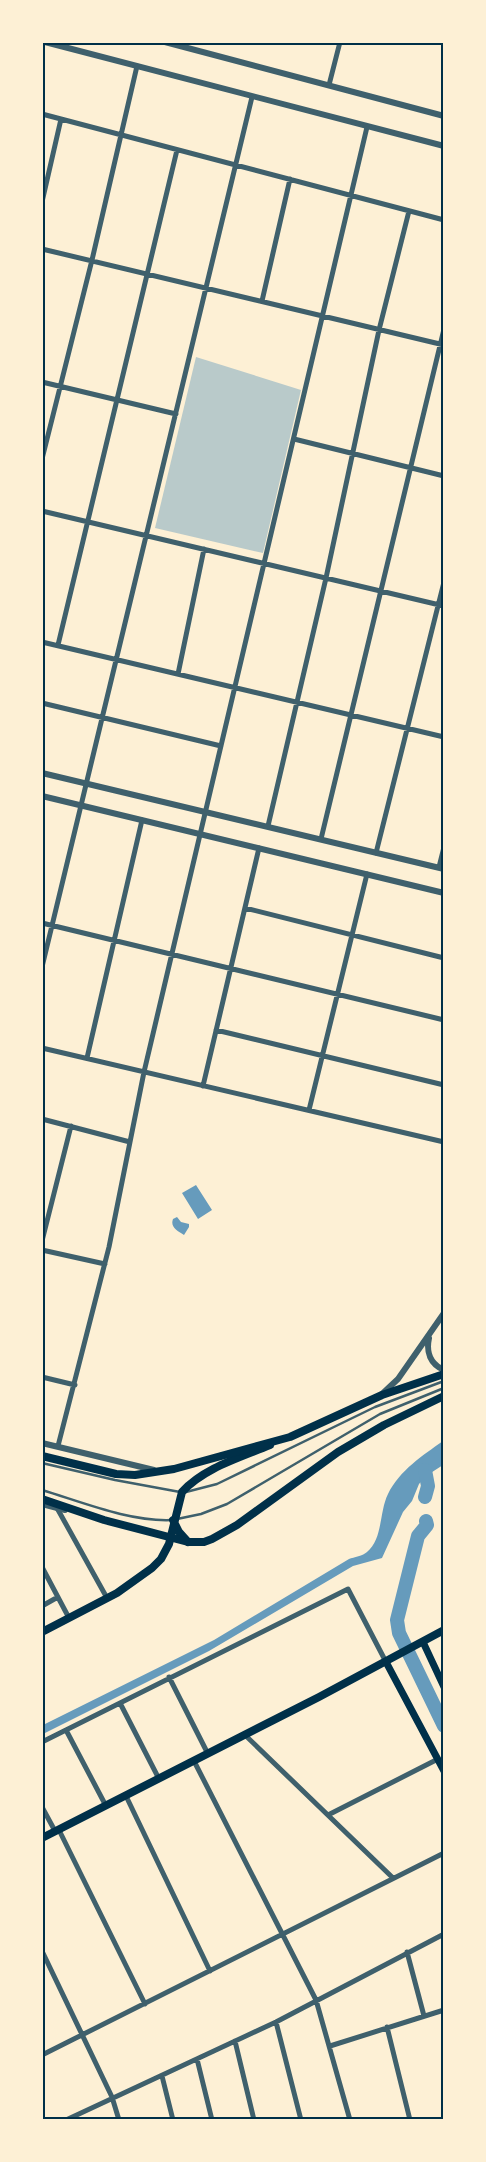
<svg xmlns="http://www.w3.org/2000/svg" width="486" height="2162" viewBox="0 0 486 2162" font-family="Poppins,sans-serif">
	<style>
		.green { fill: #b9caca }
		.water { fill: #669bbc }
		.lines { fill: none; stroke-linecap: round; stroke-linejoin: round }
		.river { stroke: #669bbc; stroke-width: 14 }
		.service { stroke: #3f606c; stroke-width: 2.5 }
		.minor { stroke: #3f606c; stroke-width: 5 }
		.tertiary { stroke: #3f606c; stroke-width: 6 }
		.secondary { stroke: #003049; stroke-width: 7 }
		.primary { stroke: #003049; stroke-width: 8 }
		.trunk { stroke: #003049; stroke-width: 8 }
		.neatline { fill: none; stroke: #003049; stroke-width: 2 }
	</style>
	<rect width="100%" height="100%" fill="#fdf0d5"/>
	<path class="green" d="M196 357 301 390 263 553 155 528Z"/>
	<path class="water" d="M196 1185 212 1210 198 1219 182 1193Z
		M177 1217 181 1222 189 1224V1227L184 1235C177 1231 170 1227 173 1219Z
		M443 1441V1465L426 1476 419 1484 412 1501 403 1512 382 1558 353 1566 209 1651 43 1734V1725L214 1640 349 1559C354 1557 363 1556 367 1552 383 1539 379 1512 388 1494 400 1470 422 1456 443 1441Z"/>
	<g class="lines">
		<path class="river" d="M425 1497 428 1486 425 1470
			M426 1521 427 1525 418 1536 397 1620 399 1633 444 1726"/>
		<path class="service" d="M42 1463 115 1480 180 1492
			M42 1490C82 1502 130 1522 172 1520
			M186 1492 217 1484 375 1407 444 1381
			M177 1519 201 1514 227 1504 380 1414 444 1388"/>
		<path class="minor" d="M329 85 340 42
			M42 114 444 220
			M42 202 61 119
			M42 249 444 345
			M262 301 290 179
			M42 382 176 414
			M294 439 444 476
			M42 459 92 260 137 66
			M42 511 444 606
			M42 642 444 737
			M58 645 177 150
			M178 674 204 549
			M42 703 221 746
			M268 826 326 578 379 330 409 211
			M321 839 444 329
			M376 853 444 582
			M439 867 444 847
			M245 908 444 958
			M42 923 444 1020
			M42 967 252 97
			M216 1030 444 1085
			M42 1048 444 1142
			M87 1058 142 820
			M203 1086 259 848
			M309 1110 367 874
			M42 1119 130 1142
			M42 1241 71 1126
			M42 1250 105 1264
			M42 1377 75 1385
			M58 1446 109 1247 144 1072 367 127
			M57 1508 107 1598
			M42 1567 69 1618
			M42 1606 58 1597
			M169 1677 208 1754
			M120 1703 159 1779
			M66 1730 106 1806
			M245 1735 393 1878
			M42 1742 348 1589 386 1662
			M194 1761 316 2000 350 2120
			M126 1796 210 1971
			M42 1807 55 1831
			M328 1815 438 1759
			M59 1830 145 2004
			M42 1951 112 2097 119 2120
			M407 1952 424 2016
			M276 2022 301 2120
			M387 2027 410 2120
			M235 2041 254 2120
			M330 2046 444 2010
			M42 2055 444 1853
			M197 2059 212 2120
			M162 2076 173 2120
			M66 2120 276 2022 444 1934"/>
		<path class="tertiary" d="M45 42 444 146
			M165 42 444 116
			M42 773 444 869
			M42 796 444 893
			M429 1338C426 1352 430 1364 444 1370
			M382 1394 398 1379 444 1313
			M42 1443 154 1470
			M42 1504 65 1510"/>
		<path class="secondary" d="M423 1642 444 1687
			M386 1662 444 1771"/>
		<path class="primary" d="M173 1520 179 1532 188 1542
			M42 1632 117 1593 152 1568 161 1559 169 1544 182 1492C204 1468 239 1458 270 1445
			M42 1838 319 1697 444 1630"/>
		<path class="trunk" d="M42 1456 116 1474 135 1475 174 1469 290 1437 382 1395 444 1374
			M42 1499 104 1520 188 1542H204L212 1539 237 1525 338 1452 384 1425 444 1396"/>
	</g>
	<rect width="486" height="2162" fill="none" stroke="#fdf0d5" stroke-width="88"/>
	<rect x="44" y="44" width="398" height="2074" class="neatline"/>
</svg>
